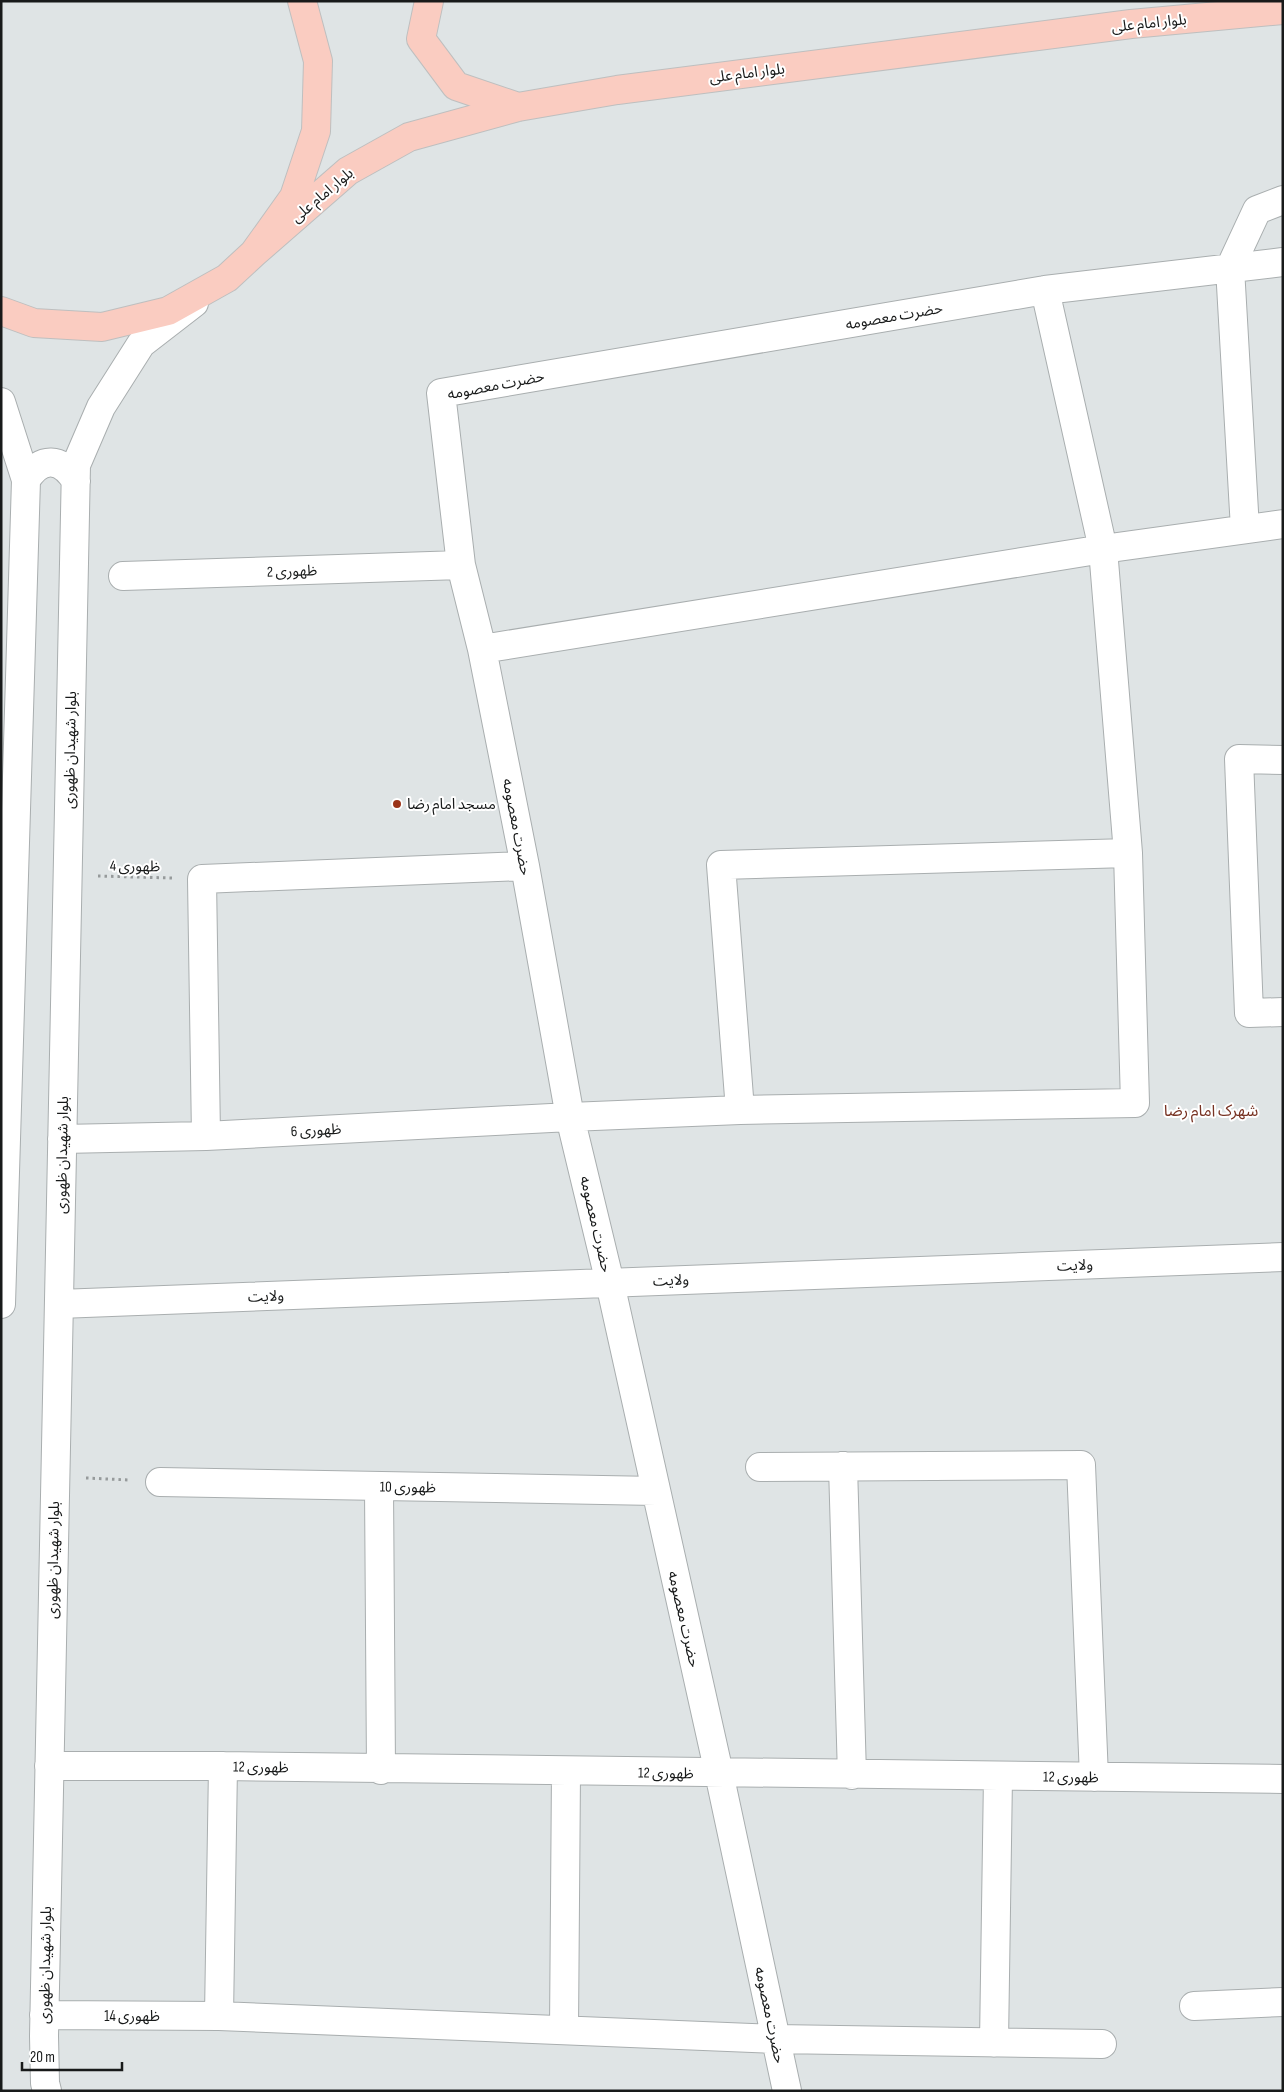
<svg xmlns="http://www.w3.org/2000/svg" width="1284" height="2092" viewBox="0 0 1284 2092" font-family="'Sofia Sans Condensed','Noto Sans Arabic',sans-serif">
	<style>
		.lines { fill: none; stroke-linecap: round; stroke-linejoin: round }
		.minor-casing { stroke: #a9aeaf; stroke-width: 30 }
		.major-casing { stroke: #bebfbf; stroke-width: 30 }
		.path { stroke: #969a9b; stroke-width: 3; stroke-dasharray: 2.5 4; stroke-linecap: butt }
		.minor { stroke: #fff; stroke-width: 28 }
		.major { stroke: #faccc1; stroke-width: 28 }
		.poi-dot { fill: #9b3318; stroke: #fff; stroke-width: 2 }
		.labels { text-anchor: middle; stroke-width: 4; stroke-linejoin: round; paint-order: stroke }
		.street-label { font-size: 15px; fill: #181a1a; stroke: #fff }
		.poi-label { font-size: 15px; fill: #181a1a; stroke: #fff; text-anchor: start }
		.neighbourhood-label { font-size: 16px; fill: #783323; stroke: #fff }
	</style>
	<rect width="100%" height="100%" fill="#dfe4e5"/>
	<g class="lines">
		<defs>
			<path id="minor" d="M1 402 26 480 1 1304
				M26 480C41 456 61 457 76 481
				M1245 529 1230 268 1257 210 1283 200
				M123 576 461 565
				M482 649 1103 549 1283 524
				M1283 760 1239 759 1249 1013 1283 1012
				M740 1110 721 865 1128 853
				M206 1136 202 879 525 866
				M62 1139 206 1136 570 1117 740 1110 1135 1103 1128 853 1103 549 1045 290
				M59 1304 1283 1257
				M843 1466 852 1775
				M760 1467 1081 1465 1094 1777
				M160 1482 656 1491
				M379 1487 381 1770
				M49 1766H223L1283 1779
				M223 1766 219 2016 775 2039 1102 2044
				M1194 2006 1283 2002
				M44 2015 219 2016
				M564 2030 566 1772
				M994 2043 998 1776
				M47 2091 45 2083 44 2036 76 465 101 407 141 344 194 303
				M787 2091 719 1773 610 1283 570 1117 525 866 482 649 461 565 441 393 1045 290 1283 262"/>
			<path id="major" d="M429 1 421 39 456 86 518 107
				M254 253 348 171 409 137 518 107 617 90 1131 24 1283 10
				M1 311 34 323 102 327 168 311 227 278 254 253 294 197 316 131 318 61 302 1"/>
		</defs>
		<use href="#minor" class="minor-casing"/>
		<use href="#major" class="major-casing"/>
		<path class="path" d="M98 876 172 878
			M86 1478 129 1480"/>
		<use href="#minor" class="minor"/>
		<use href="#major" class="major"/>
	</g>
	<circle class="poi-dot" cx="397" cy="804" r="5"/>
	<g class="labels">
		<g class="street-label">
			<text transform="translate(1149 23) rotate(-6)" y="5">بلوار امام علی</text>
			<text transform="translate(747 73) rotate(-7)" y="5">بلوار امام علی</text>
			<text transform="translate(322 195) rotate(-40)" y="5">بلوار امام علی</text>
			<text transform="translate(894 316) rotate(-10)" y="5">حضرت معصومه</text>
			<text transform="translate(496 385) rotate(-11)" y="5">حضرت معصومه</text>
			<text transform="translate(292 571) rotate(-2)" y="5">ظهوری 2</text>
			<text transform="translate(70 750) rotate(-89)" y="5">بلوار شهیدان ظهوری</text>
			<text transform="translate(517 827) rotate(79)" y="5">حضرت معصومه</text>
			<text transform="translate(135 866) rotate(1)" y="5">ظهوری 4</text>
			<text transform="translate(316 1130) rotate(-3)" y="5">ظهوری 6</text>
			<text transform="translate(62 1155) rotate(-89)" y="5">بلوار شهیدان ظهوری</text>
			<text transform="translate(596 1224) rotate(77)" y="5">حضرت معصومه</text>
			<text transform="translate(1075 1265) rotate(-2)" y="5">ولایت</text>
			<text transform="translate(671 1280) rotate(-2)" y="5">ولایت</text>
			<text transform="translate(266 1296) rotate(-2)" y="5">ولایت</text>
			<text transform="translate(408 1487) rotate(1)" y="5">ظهوری 10</text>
			<text transform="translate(53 1560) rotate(-89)" y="5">بلوار شهیدان ظهوری</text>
			<text transform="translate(684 1619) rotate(77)" y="5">حضرت معصومه</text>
			<text transform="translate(261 1767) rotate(1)" y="5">ظهوری 12</text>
			<text transform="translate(666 1773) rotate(1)" y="5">ظهوری 12</text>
			<text transform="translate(1071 1777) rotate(1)" y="5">ظهوری 12</text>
			<text transform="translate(45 1965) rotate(-89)" y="5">بلوار شهیدان ظهوری</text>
			<text transform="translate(770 2015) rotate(78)" y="5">حضرت معصومه</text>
			<text x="132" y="2021">ظهوری 14</text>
		</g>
		<g class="poi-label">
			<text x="407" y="809">مسجد امام رضا</text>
		</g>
		<g class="neighbourhood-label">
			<text x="1211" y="1116">شهرک امام رضا</text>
		</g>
	</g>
	<rect width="1284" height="2092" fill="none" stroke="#181a1a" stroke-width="5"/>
	<path d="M22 2062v8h100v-8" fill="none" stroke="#181a1a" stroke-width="2.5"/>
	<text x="30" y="2062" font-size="15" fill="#181a1a" stroke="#ffffff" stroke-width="4" paint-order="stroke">20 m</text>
</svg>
